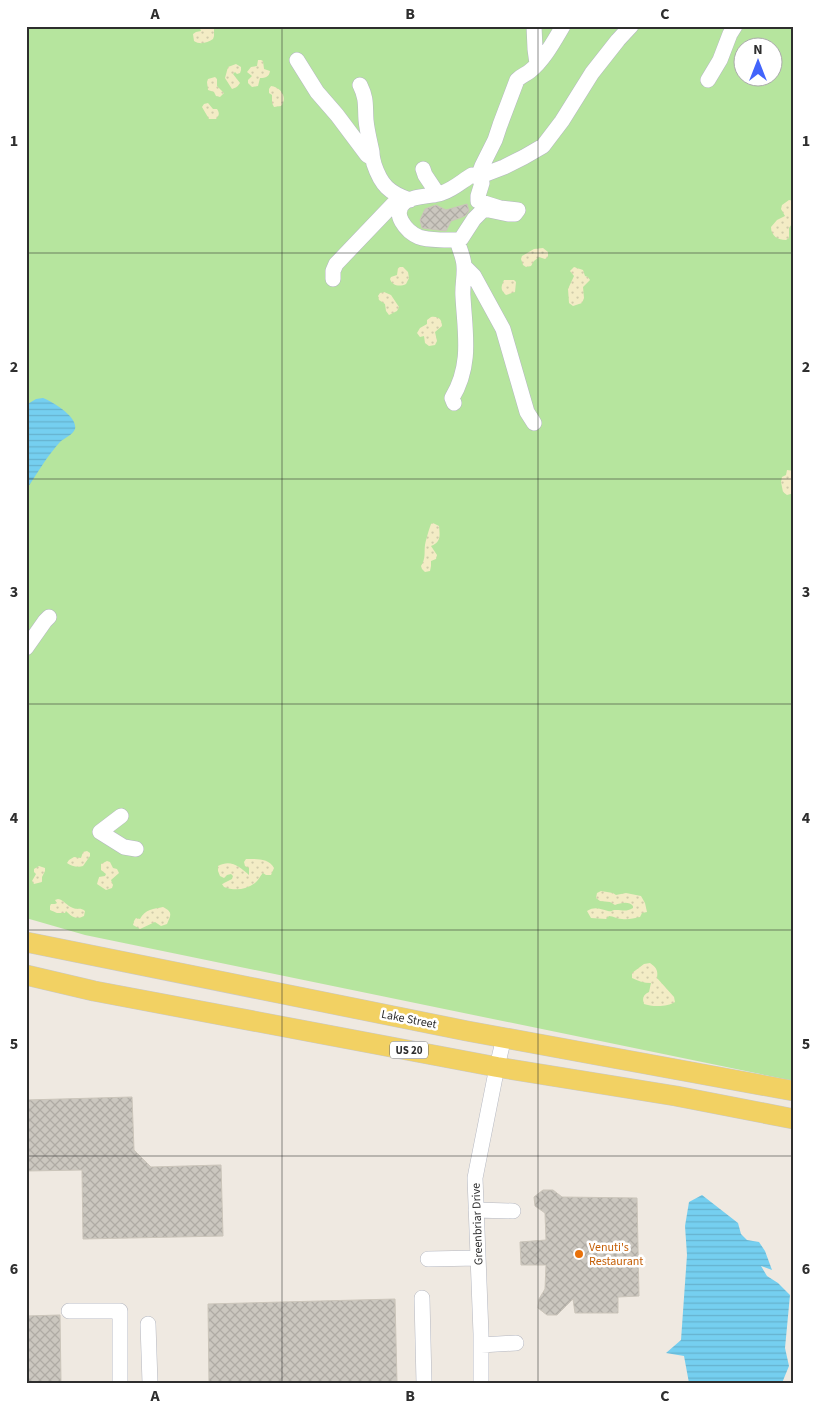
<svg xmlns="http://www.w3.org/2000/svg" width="820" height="1409" viewBox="0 0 820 1409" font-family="'Source Sans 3',sans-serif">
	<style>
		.grass { fill: #b6e59e; fill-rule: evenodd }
		.sand { fill: url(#sand-dots) }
		.water { fill: url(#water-rules) }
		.building { fill: url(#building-cross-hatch); stroke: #cbc5ba }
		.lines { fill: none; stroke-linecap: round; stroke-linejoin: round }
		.minor-casing { stroke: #b4b7c1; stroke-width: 16 }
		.major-casing { stroke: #c9c9c9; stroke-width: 21 }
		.minor { stroke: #fff; stroke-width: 15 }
		.major { stroke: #f2d163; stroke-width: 20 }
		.grid { fill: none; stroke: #2e2e2e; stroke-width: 1; stroke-opacity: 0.55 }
		.food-dot { fill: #e8710a; stroke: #fff; stroke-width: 2 }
		.labels { text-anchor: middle; stroke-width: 5; stroke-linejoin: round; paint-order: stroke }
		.shield { fill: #fff; stroke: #6d6d6d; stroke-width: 1 }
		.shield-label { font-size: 11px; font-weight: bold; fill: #2e2e2e }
		.street-label { font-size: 12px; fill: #2e2e2e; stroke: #fff }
		.food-label { font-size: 12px; fill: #c56008; stroke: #fff; text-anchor: start }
		.neatline { fill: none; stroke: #2e2e2e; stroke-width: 2 }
		.grid-label { font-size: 16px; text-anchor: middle; font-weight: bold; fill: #2e2e2e }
	</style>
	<defs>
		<pattern id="sand-dots" width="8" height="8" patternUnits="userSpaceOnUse" patternTransform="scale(1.25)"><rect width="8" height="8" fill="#f3ecc5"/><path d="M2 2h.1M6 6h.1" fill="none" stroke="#d1cbaa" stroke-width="1.8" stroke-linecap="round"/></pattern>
		<pattern id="water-rules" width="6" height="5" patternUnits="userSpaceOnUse" patternTransform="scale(1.25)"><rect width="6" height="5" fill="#75cff0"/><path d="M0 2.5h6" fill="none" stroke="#66b2ce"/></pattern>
		<pattern id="building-cross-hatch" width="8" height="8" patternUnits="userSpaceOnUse" patternTransform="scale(1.25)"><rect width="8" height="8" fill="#cbc7bf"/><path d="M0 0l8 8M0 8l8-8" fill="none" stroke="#afaba4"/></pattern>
	</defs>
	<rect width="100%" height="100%" fill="#efe9e1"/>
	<path class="grass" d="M26 26H794V1081L85 935 26 918ZM742 48H772V78H742Z"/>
	<path class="sand" d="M199 26 214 27V36L213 39C207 43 200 45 194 41L193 34 196 32 201 31Z
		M258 60H261L263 61 264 69 270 71C269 77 266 78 260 78L258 86 252 87 248 83V80L252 76 247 72 251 67 257 66Z
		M236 64 241 67V70L240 73 237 74 235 72 233 74 240 83 237 87 232 89 225 78 228 67Z
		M215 77 217 79V86L224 93 220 97 216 96 214 92 208 90 207 82 208 79Z
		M271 86C281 87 288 98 281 106L274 107 272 103V95L269 93V89Z
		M208 103 213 109H217C220 113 219 116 216 119H209L202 107 204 104Z
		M789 200 794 201V221L789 228V238L786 240C778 240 771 236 771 227L777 220 785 216 781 209 782 205Z
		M543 248 548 252V257L545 259 539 257 534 261 531 266 526 267 523 265 521 259 522 256 534 249Z
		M400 267H403L408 272 409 278 406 284C400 287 392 286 390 279L391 277 397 275 398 268Z
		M574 267 583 270 585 276 588 277 590 280 583 287 584 298 582 303 573 306 569 303 568 289 574 276 570 271Z
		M504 280H514L516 282 515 292 506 295C500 290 501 287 504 280Z
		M384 292 391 295 399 307 397 311 389 315 386 311 385 304 379 300 378 296 380 293Z
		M431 317C438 316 442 319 442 326L435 332 437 341 435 345 429 346 425 343 424 336 420 337 417 333 420 328 427 324V320Z
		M787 470 794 471V493L787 495 783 492 781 482 782 477 786 475Z
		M433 523 439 526C440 536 441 542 431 546L437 555 436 559 431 561V566L430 571 425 572 422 569 421 566C426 558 424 553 425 545 426 540 429 529 431 524Z
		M87 851 90 853V856L83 866C78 868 71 866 67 863L69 860 74 857 81 858 83 852Z
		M246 859C256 859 269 858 274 868L271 875H266L263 873C260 876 258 881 255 883 246 890 234 891 224 887L222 884 232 879 233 876 231 874 227 875 224 878 220 876 218 871V866C231 859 240 867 249 875V868L245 866 244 862Z
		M107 861 110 862 113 868 117 869 119 873 111 880 113 885 112 888 106 890 97 884 99 877 105 876 106 874 101 870V864Z
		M39 866 45 868V871L42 877V882L34 884 32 881 36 874 34 872V869Z
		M601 891 613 893 616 895 626 893 641 896 645 903 647 912 642 913 640 917C634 918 628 920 622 919 616 919 614 916 609 916L606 919 591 918 587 911C595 906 600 909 608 911 615 912 609 910 616 910 623 910 626 912 633 908V906C629 901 621 903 615 905L610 902 600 901 596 898 597 893Z
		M58 899C64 900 67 906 73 908 79 910 80 907 85 911L84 916C76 920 72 917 66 911L65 913H57L50 910V906L51 904H55L57 903 55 900Z
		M163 907C173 912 171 915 167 924L161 926 155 922 140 929 133 925 134 921 136 918 140 919C145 909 154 909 163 907Z
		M650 963C657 968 658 971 657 978L674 997 675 1002C668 1007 652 1007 644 1004 642 998 643 995 649 992L651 983C644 983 638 981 632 978V973L644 964Z"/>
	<path class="water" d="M43 398C53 402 78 417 75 429 73 435 64 438 60 442 47 456 37 474 26 490V405L36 399Z
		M702 1195 738 1223 741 1234 747 1240 759 1242 765 1251 772 1270 761 1266 767 1276 778 1283 790 1295 785 1348 789 1366 782 1383H689L684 1356 666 1353 681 1340 687 1255 685 1226 689 1202Z"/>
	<path class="building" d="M467 204 469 211 465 216 451 221 446 231 422 228 420 220 425 209 436 205 446 210Z
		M132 1097 134 1150 151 1167 221 1165 223 1236 83 1239 82 1170 26 1171V1100Z
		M543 1190H553L562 1197 637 1198 639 1296 618 1297V1313H575L573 1299 557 1315H547L538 1308 539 1299 545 1289 546 1265H521L520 1242 546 1240 545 1213 535 1206 534 1197Z
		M395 1299 397 1383H209L208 1304Z
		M60 1315 61 1383H26V1316Z"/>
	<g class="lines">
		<defs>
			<path id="minor" d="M534 26 535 49 537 64
				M563 26C554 41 544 60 530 71 525 75 522 75 517 80L500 125 495 140 482 166 478 177 482 183 478 196V201L500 208 518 210 515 214H508L484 209 474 219 461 239C453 241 427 240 419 237 407 232 390 213 405 202 415 195 431 197 442 193 454 189 462 181 472 175L478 177 504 167 524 157 543 146 562 121 592 73 618 40 631 26
				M297 60 317 92 337 115 367 155 372 158
				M708 80 720 60 730 34 735 26
				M360 85C367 99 365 106 366 120 367 131 370 142 372 152 372 158 373 159 374 164 381 185 389 193 410 200
				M423 169 425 175 435 190 434 195
				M464 266 474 276 503 329 527 412 534 423
				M333 279V271L336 264 400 197
				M454 403 452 398C472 365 465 333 463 297 462 286 465 276 464 266 464 258 459 248 457 240
				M26 648 45 621 49 617
				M121 816 100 832 124 847 136 849
				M476 1210 513 1211
				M428 1259 478 1258
				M422 1298 424 1383
				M69 1311H120V1383
				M148 1324 150 1383
				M481 1345 516 1343
				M481 1383V1334L475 1178 497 1067 504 1037"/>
			<path id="major" d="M26 942 467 1031 794 1091
				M26 975 94 991 497 1067 676 1096 794 1119"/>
		</defs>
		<use href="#minor" class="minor-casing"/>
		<use href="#major" class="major-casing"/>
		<use href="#minor" class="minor"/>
		<use href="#major" class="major"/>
	</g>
	<path class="grid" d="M282 26V1383M538 26V1383M26 253H794M26 479H794M26 704H794M26 930H794M26 1156H794"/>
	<circle class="food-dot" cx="579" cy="1254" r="5"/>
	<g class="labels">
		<rect class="shield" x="390" y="1041.5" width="38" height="17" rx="4"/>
		<g class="shield-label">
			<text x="409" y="1054">US 20</text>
		</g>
		<g class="street-label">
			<text transform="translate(409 1019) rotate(11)" y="4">Lake Street</text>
			<text transform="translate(477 1224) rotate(-92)" y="4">Greenbriar Drive</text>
		</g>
		<g class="food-label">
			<text x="589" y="1251">Venuti's<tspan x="589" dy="14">Restaurant</tspan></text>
		</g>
	</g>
	<rect width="820" height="1409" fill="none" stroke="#ffffff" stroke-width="55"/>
	<g transform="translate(758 62)"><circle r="24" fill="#ffffff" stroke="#ababab"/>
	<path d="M0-4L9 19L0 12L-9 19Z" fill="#4264fb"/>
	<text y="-8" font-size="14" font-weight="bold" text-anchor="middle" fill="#2e2e2e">N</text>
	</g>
	<rect x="28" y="28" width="764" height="1354" class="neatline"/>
	<g class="grid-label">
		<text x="155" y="19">A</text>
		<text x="410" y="19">B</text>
		<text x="665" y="19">C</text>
		<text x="14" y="146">1</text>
		<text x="806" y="146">1</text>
		<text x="14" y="372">2</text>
		<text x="806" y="372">2</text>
		<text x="14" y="597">3</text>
		<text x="806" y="597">3</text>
		<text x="14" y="823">4</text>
		<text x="806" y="823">4</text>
		<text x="14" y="1049">5</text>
		<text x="806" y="1049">5</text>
		<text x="14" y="1274">6</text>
		<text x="806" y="1274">6</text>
		<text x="155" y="1401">A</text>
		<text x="410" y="1401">B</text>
		<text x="665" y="1401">C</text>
	</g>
</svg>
